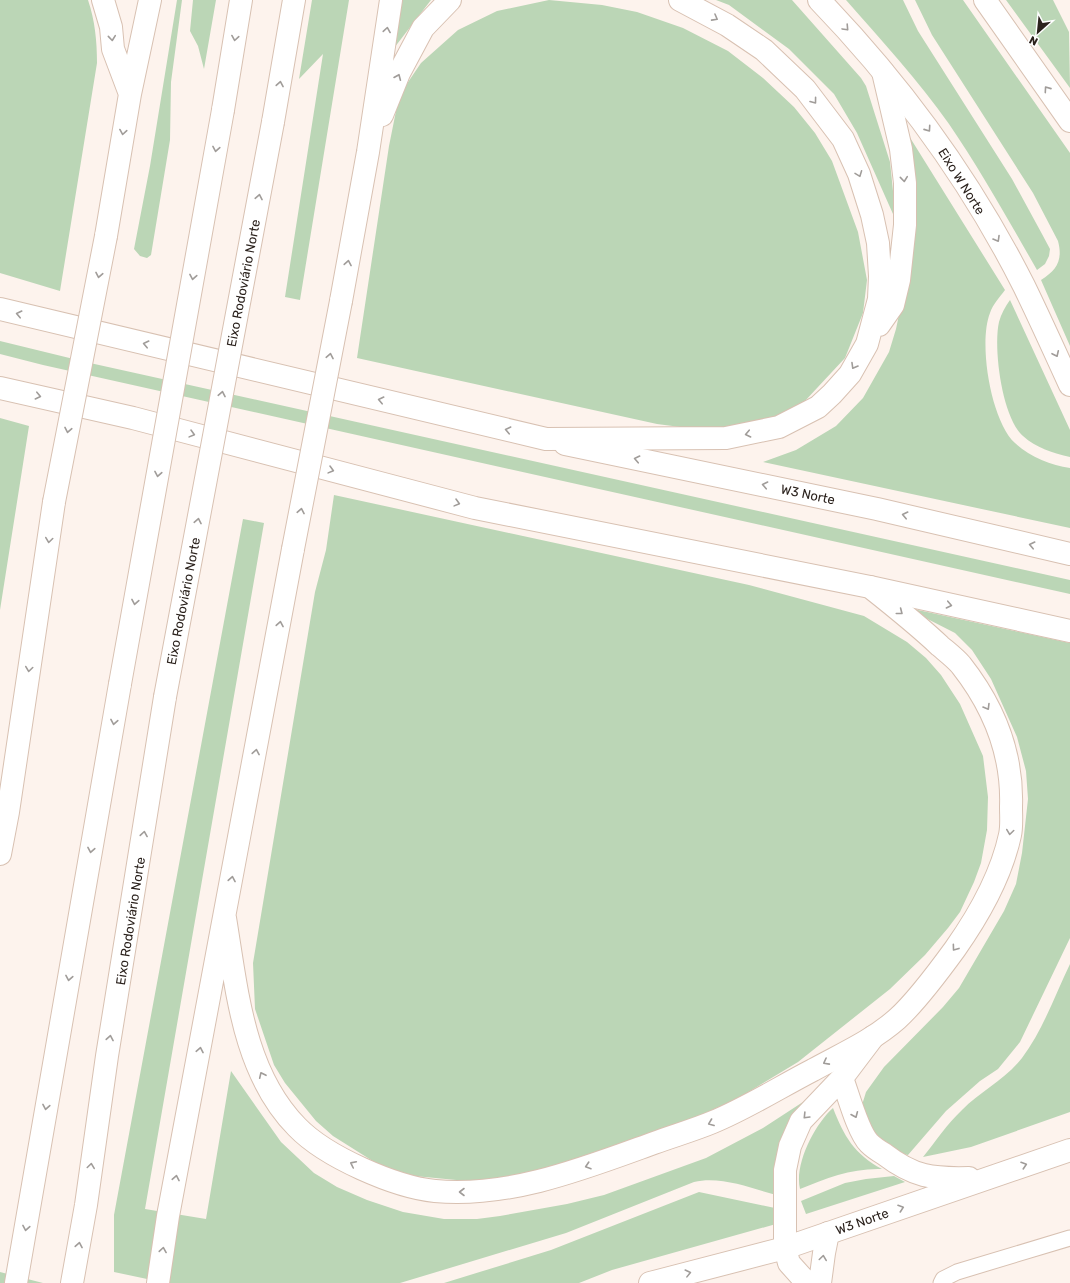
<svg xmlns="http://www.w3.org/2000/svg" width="1070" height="1283" viewBox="0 0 1070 1283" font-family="Rubik,sans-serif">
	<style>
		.green { fill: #bbd6b6 }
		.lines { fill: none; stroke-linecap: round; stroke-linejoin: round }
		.service-casing { stroke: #d8c1b2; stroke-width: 17 }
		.minor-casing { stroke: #d8c1b2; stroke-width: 24 }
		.primary-casing { stroke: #d8c1b2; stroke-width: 24 }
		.trunk-casing { stroke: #d8c1b2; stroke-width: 24 }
		.service { stroke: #fff; stroke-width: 15 }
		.minor { stroke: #fff; stroke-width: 22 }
		.primary { stroke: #fff; stroke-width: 22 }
		.trunk { stroke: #fff; stroke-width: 22 }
		.trunk-bridge-casing { stroke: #d8c1b2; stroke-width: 24; stroke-linecap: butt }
		.trunk-bridge { stroke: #fff; stroke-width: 22 }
		.oneway { stroke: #a09c99 }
		.labels { text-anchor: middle; stroke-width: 3; stroke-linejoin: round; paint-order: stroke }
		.street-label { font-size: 13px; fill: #2b221d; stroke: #fff }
	</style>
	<rect width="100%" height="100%" fill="#fdf3ed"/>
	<path class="green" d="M0 0H88C95 21 97 41 97 63L60 291 0 273Z
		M177 0H182L171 82 170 140 151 255 147 258 140 256 134 249 150 166Z
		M193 0H216L204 69 198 46 190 31Z
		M312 0H349L300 300 285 297 323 54 299 79Z
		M400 0H431L391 52Z
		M549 0 602 5 637 12 683 28 728 51 763 78 794 107 815 133 832 161 858 232 867 280 863 313 845 358 804 402 786 415 736 431 688 428 657 424 357 358 389 146 396 111 404 88 421 63 458 30 497 11Z
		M716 0H792L861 78 866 86 890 162 893 191V214L857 133 834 94 789 49 729 5Z
		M846 0H903L918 31 1012 179 1042 234 1050 249 1049 256 1045 264 1037 270C1009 221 981 171 949 124 918 80 881 40 846 0Z
		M915 0H963L1070 153V346L1041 280C1057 270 1063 260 1058 241L1033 193 932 35Z
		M1006 0H1053L1069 32 1070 88Z
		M909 136 1005 290C999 298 993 304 990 313 978 343 991 421 1015 443 1030 457 1051 465 1070 468V528L763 462 796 450 836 426 863 398 889 352 896 329 904 291Z
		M1010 300 1070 430V457C1053 453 1036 448 1023 436 1002 418 993 348 999 322 1001 314 1005 307 1010 300Z
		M0 341 90 363 1070 580V594L43 365 0 354Z
		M0 418 29 426 0 610Z
		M334 495 749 585 864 616 907 642 926 658 941 675 960 704 983 756 988 797 987 830 981 863 974 882 960 912 948 928 925 955 890 989 798 1062 737 1099 653 1136 538 1171 477 1182 404 1175 379 1165 333 1136 316 1121 285 1083 274 1065 255 1009 253 963 315 592 326 550Z
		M243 519 264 523 145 1209 206 1219 231 1071 281 1142 314 1173 337 1187 367 1200 403 1212 444 1219H477L500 1216 567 1204 604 1195 706 1158 763 1128 806 1100 789 1133 776 1195C750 1188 721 1176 694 1182L566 1233 400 1283H166L114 1272V1215Z
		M904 607 1070 643V938L1020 1042 998 1069 980 1081 946 1111 908 1155 903 1154 871 1135 862 1105 866 1092 884 1067 943 1007 959 988 1004 911 1016 884 1022 853 1028 799 1026 771 1017 737 991 679 972 650 955 633Z
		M1070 964V1112L971 1147 923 1157C936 1141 947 1124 962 1110 981 1091 1005 1080 1022 1058 1043 1030 1055 995 1070 964Z
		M833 1108C844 1136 854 1154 882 1169 852 1168 827 1178 800 1189 794 1164 815 1124 833 1108Z
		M894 1176 905 1182 806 1214 801 1201 845 1183 866 1179Z
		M699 1192 775 1208 776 1224 612 1270 579 1283H444L551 1250Z
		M0 1272 43 1283H0Z"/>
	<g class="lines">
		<defs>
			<path id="service" d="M941 1283 943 1279 957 1272 1070 1238"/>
			<path id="minor" d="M785 1248 789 1263 807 1283
				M820 1283 824 1253 828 1233"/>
			<path id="primary" d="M819 0C901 85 971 181 1024 286 1040 319 1055 352 1070 385
				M985 0 1070 121
				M565 444 877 509 1070 554
				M870 587 1070 631
				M842 1078C848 1094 858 1132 869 1143 873 1147 879 1151 884 1154 914 1177 932 1179 969 1178
				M785 1248V1170L790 1146 801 1121 842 1078 873 1037
				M650 1283 785 1248 1070 1150"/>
			<path id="trunk" d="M103 0 111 27 113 49 130 94
				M223 110 241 0
				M382 115 399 73 423 28 450 0
				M273 122 294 0
				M106 236 130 94 150 0
				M341 301 368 152 391 0
				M0 309 546 439 726 438 779 427 818 407 832 394 850 374 867 344 879 299 880 276 878 243 872 215 859 174 843 139 805 89 764 50 727 25 680 0
				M879 325 893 305 899 280 905 225V183L901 149 883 72
				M0 388 133 418 475 508 870 587C894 606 918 625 940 646 947 652 955 658 961 665 994 707 1013 753 1011 807 1011 816 1012 826 1010 835 1001 877 979 915 955 949 939 971 917 1001 897 1019 872 1041 842 1054 813 1070 780 1087 747 1108 713 1122 694 1130 673 1136 654 1143 585 1168 510 1198 435 1191 395 1187 326 1157 297 1127 243 1072 237 990 225 918
				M0 854 8 812 54 502
				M16 1283 120 684
				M72 1283 86 1205 107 1056 165 697
				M158 1283 168 1216 293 549"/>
		</defs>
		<use href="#service" class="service-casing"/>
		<use href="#minor" class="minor-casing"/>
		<use href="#primary" class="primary-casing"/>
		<use href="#trunk" class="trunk-casing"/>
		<use href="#service" class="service"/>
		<use href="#minor" class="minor"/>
		<use href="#primary" class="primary"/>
		<use href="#trunk" class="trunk"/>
		<defs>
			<path id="trunk-bridge" d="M54 502 106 236
				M293 549 341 301
				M120 684 223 110
				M165 697 273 122"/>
		</defs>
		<use href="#trunk-bridge" class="trunk-bridge-casing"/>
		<use href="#trunk-bridge" class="trunk-bridge"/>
	</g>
	<defs><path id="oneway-chevron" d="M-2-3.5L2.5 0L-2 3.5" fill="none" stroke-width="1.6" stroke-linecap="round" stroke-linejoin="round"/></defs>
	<g class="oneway">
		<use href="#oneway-chevron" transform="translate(715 18) rotate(29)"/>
		<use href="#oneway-chevron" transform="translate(846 28) rotate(47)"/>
		<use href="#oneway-chevron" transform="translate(387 30) rotate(-81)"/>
		<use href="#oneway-chevron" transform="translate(112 38) rotate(84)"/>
		<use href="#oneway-chevron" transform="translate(235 38) rotate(99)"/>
		<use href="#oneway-chevron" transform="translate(398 77) rotate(-67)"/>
		<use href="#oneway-chevron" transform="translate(280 84) rotate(-80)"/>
		<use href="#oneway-chevron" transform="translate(1047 89) rotate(-125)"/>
		<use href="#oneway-chevron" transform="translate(814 101) rotate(53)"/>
		<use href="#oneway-chevron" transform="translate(928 129) rotate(55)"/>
		<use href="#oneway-chevron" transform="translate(123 132) rotate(99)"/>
		<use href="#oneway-chevron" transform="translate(216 149) rotate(100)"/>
		<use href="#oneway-chevron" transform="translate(859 174) rotate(69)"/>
		<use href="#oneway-chevron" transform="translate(904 179) rotate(84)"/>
		<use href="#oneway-chevron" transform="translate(259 197) rotate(-79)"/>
		<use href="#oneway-chevron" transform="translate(997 239) rotate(60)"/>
		<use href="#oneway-chevron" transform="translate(348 263) rotate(-80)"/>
		<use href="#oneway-chevron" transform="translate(99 275) rotate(101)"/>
		<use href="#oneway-chevron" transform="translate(193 277) rotate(100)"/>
		<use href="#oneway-chevron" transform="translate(19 314) rotate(-167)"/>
		<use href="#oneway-chevron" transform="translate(146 344) rotate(-167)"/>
		<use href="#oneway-chevron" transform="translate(1056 354) rotate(65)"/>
		<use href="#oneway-chevron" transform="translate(330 356) rotate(-79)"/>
		<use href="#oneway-chevron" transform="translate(854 366) rotate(120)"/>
		<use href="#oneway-chevron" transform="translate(222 394) rotate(-79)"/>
		<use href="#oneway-chevron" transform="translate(38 396) rotate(13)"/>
		<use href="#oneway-chevron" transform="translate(381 400) rotate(-167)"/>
		<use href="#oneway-chevron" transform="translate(68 430) rotate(101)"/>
		<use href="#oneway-chevron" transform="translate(508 430) rotate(-167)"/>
		<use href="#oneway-chevron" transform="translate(192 434) rotate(15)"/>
		<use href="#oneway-chevron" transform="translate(748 434) rotate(168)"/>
		<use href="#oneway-chevron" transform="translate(637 459) rotate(-168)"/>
		<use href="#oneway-chevron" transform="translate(331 470) rotate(15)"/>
		<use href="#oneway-chevron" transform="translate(158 474) rotate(100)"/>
		<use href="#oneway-chevron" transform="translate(765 485) rotate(-168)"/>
		<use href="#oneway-chevron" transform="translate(457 503) rotate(15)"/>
		<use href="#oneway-chevron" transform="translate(301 511) rotate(-79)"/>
		<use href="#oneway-chevron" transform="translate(905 515) rotate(-167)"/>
		<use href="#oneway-chevron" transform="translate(198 521) rotate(-79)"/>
		<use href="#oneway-chevron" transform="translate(49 540) rotate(98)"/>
		<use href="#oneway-chevron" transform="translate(1032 545) rotate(-167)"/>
		<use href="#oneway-chevron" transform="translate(135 602) rotate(100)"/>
		<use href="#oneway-chevron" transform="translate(949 605) rotate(12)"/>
		<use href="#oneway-chevron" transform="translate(900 612) rotate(38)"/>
		<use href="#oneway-chevron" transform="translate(280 624) rotate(-80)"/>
		<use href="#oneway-chevron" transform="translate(29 669) rotate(98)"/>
		<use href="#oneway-chevron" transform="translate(987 707) rotate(59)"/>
		<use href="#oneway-chevron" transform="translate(114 722) rotate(100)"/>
		<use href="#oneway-chevron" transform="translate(256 752) rotate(-80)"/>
		<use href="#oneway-chevron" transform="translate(1010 832) rotate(98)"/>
		<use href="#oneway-chevron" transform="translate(144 834) rotate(-81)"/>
		<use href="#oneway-chevron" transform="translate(91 850) rotate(100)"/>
		<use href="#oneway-chevron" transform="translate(232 879) rotate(-80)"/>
		<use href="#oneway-chevron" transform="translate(955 948) rotate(126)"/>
		<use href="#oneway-chevron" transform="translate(69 978) rotate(100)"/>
		<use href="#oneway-chevron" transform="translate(110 1038) rotate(-80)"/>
		<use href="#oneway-chevron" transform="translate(200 1050) rotate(-79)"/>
		<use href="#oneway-chevron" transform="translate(826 1062) rotate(152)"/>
		<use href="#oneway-chevron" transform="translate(262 1075) rotate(-115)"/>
		<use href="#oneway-chevron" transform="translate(46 1107) rotate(100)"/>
		<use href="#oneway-chevron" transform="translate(855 1115) rotate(67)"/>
		<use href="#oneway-chevron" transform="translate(806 1116) rotate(134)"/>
		<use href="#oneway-chevron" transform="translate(711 1123) rotate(159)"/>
		<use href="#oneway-chevron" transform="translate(353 1164) rotate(-154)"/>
		<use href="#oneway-chevron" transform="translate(1024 1165) rotate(-18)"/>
		<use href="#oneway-chevron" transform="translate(91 1166) rotate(-82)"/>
		<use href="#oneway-chevron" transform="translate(588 1166) rotate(162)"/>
		<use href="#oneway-chevron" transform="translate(176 1178) rotate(-79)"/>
		<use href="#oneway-chevron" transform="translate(462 1192) rotate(-180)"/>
		<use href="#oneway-chevron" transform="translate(901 1208) rotate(-19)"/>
		<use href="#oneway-chevron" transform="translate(26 1228) rotate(100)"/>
		<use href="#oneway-chevron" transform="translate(79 1245) rotate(-80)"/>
		<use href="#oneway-chevron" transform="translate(163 1250) rotate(-81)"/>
		<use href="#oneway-chevron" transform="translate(823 1258) rotate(-82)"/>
		<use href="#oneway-chevron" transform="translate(688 1273) rotate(-14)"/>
	</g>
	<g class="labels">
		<g class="street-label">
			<text transform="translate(962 181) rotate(58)" y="5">Eixo W Norte</text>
			<text transform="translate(243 283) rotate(-79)" y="5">Eixo Rodoviário Norte</text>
			<text transform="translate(808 494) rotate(12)" y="5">W3 Norte</text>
			<text transform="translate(183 601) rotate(-79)" y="5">Eixo Rodoviário Norte</text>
			<text transform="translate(130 921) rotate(-81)" y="5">Eixo Rodoviário Norte</text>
			<text transform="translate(862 1221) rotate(-19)" y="5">W3 Norte</text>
		</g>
	</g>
	<g transform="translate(1038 32) rotate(207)" stroke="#ffffff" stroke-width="3" paint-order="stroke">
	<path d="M0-3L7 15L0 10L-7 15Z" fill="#2b221d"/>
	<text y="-6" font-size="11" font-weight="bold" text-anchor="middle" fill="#2b221d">N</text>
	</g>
</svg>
